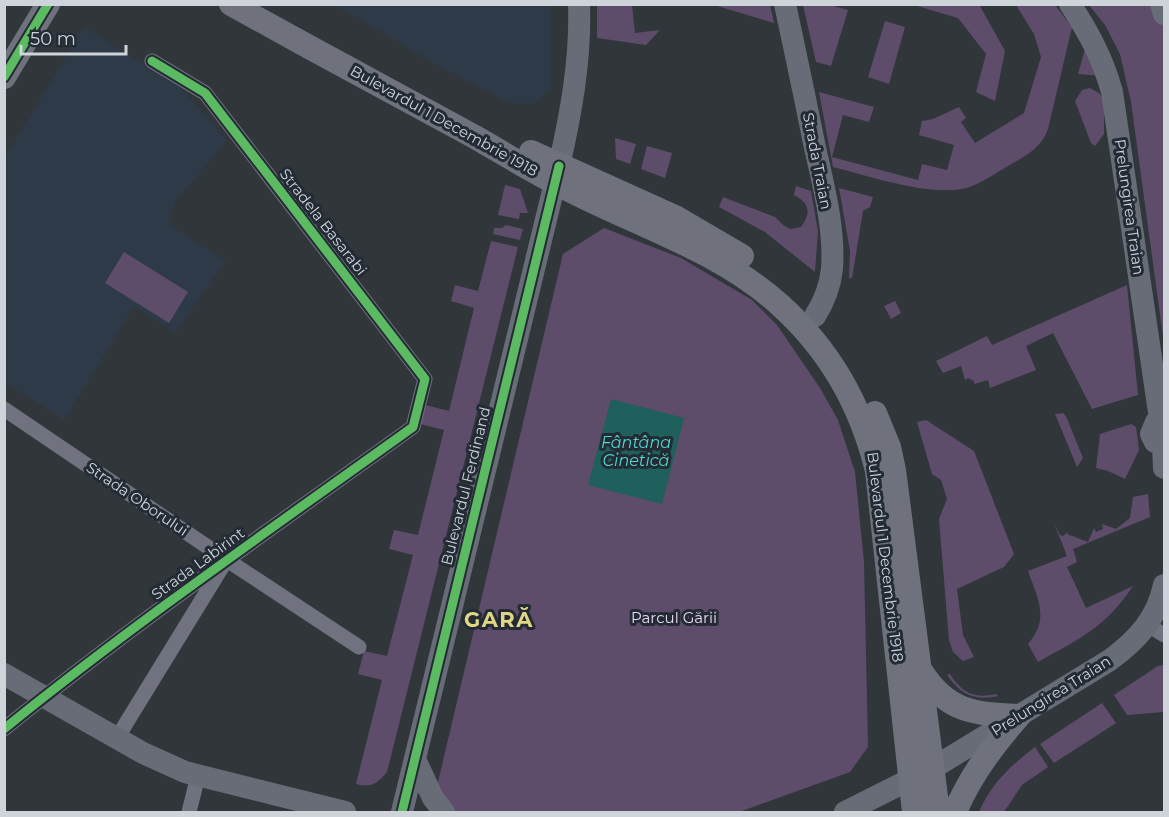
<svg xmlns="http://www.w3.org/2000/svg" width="1169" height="817" viewBox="0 0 1169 817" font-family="Montserrat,sans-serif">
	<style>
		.built { fill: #2e3a47 }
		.green { fill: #5d4d6b }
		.water { fill: #1f5f5c }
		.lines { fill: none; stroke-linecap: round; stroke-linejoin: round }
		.street { stroke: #71727f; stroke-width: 15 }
		.secondary { stroke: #686c77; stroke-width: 22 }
		.primary { stroke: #6f727d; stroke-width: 24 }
		.cycleway-casing { stroke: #232b34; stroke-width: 13 }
		.cycleway { stroke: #5cba63; stroke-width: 9 }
		.labels { text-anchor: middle; stroke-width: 6; stroke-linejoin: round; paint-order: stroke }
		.street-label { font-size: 15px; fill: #ced4da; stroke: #232b34 }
		.park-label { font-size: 15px; fill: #e8d7f6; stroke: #232b34 }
		.water-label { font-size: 16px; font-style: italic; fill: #53d7d1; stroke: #232b34 }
		.district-label { font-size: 21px; font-weight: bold; letter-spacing: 1.5px; fill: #e1d586; stroke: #232b34 }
	</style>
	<rect width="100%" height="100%" fill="#31363b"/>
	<path class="built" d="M336 5H551V89L533 104 509 103 426 59Z
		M84 27 179 86 227 140 175 202 168 223 225 261 175 333 134 306 64 420 5 382 4 159Z"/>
	<path class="green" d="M597 5H632L635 33 660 30 646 45 597 38Z
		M714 5H770L774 23Z
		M803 5H830L848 10 831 66 816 62Z
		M973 5 980 6 1005 51 995 101 976 92 986 54 958 18 914 5Z
		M1016 5H1055L1072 27 1048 129C1041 149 1025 156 1008 166 997 172 985 181 972 186 939 200 869 176 833 167L819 92 874 107 869 122 843 115 832 157 918 180 922 164 947 170 954 145 919 135 922 121 933 119 959 107 966 118 961 122 975 143 1024 113 1041 57 1034 34Z
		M1089 5H1164V344L1131 102 1120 54 1105 25Z
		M885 21 905 27 889 84 868 77Z
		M1085 49 1102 76 1078 74Z
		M1090 88 1099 93 1104 100V134L1095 146 1091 143 1075 101 1082 90Z
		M615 138 636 144 630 164 616 159Z
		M647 146 672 153 665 178 641 169Z
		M505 185 520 189 528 213H520L519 219 498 215Z
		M796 186 811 191 818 231 815 272 765 232 719 207 723 197 775 217 783 225 790 229 801 227C812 212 809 203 794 195Z
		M839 188 873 197 870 207 863 211 852 278H849L850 251Z
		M506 225 523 229 520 240 493 234 494 228H502Z
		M604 228 681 258 752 300 777 325 820 388 838 420 855 472 864 562 868 747 850 772 739 812H455L443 801 438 782 563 254Z
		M491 241 518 247 387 772C376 784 372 788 356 784L382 680 358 674 364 651 387 656 413 555 389 549 394 530 418 535 444 430 420 424 425 405 449 411 474 308 451 301 455 285 478 291Z
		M124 252 188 292 169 323 105 283Z
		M1127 285 1138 395 1092 409 1053 333 1026 346 1036 370 990 388 988 380 974 384V381L968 378 965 380 961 366 943 373 936 361 987 336 992 345Z
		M895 301 901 313 891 319 884 306Z
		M1063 413 1066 416 1083 458 1077 467 1055 414Z
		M926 420 974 451 1014 554 1004 567 957 589 963 635 974 657 963 661 953 652 949 640 939 519 947 499 941 480 932 474 917 422Z
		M1131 424 1136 427 1139 450 1125 479 1108 471 1096 468 1100 434Z
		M1148 494 1150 517 1073 549 1077 562 1067 567 1086 608 1133 586C1106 627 1079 639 1038 662L1028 644C1050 619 1038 599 1028 571L1067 556 1054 523 1060 535 1063 536 1068 532 1067 534 1088 542 1094 528 1096 532 1103 529 1102 524 1116 529 1130 518 1133 497Z
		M1164 665V712L1127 715 1114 695 1158 666Z
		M950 674C962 693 974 699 996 694L998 696C974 701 961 695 947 675Z
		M1102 703 1116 723 1054 763 1040 744Z
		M1035 747 1048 767 1022 785 1004 812H979C991 784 1010 766 1035 747Z"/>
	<path class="water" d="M611 399 684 418 662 504 588 485Z"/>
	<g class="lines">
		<path class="street" d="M4 409 227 560 359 647
			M1148 625 1164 635
			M4 729C136 622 275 526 413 427L425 379 205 93 152 61
			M117 738 222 567
			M189 812 198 776"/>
		<path class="secondary" d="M785 4C795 51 805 97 814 143 823 184 835 228 832 269 830 287 824 302 815 316
			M1070 4C1089 33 1103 59 1112 92L1160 419
			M1161 4 1164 14
			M1164 418 1156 422 1151 434 1155 442 1164 446
			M1163 446 1164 468
			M4 674 143 753 185 772 345 812
			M415 759 433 798 444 812
			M402 812 559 166C571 113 581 59 579 4
			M845 812 933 768 1110 660C1137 640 1157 619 1164 585"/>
		<path class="primary" d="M231 4C312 49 394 93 475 137 501 152 527 168 554 182 629 223 716 247 780 305 830 350 862 408 877 471L914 812
			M4 77 48 4
			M531 152 677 218 742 256
			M875 413 889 447 894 470 938 812
			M921 671C947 712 974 714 1019 716
			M955 812C970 776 993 745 1019 716"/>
		<defs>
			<path id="cycleway" d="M4 77 48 4
				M4 729C136 622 275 526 413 427L425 379 205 93 152 61
				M402 812 559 166"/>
		</defs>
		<use href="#cycleway" class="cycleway-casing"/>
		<use href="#cycleway" class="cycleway"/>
	</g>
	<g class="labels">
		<g class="street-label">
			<text transform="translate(444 121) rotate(29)" y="5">Bulevardul 1 Decembrie 1918</text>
			<text transform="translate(817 161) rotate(79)" y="5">Strada Traian</text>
			<text transform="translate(1129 207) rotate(82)" y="5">Prelungirea Traian</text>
			<text transform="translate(323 222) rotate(52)" y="5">Stradela Basarabi</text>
			<text transform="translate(466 486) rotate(-76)" y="5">Bulevardul Ferdinand</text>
			<text transform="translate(137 499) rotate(34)" y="5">Strada Oborului</text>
			<text transform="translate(885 557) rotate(83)" y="5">Bulevardul 1 Decembrie 1918</text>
			<text transform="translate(198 564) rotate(-36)" y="5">Strada Labirint</text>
			<text transform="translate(1051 696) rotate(-32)" y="5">Prelungirea Traian</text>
		</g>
		<g class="park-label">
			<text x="674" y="623">Parcul Gării</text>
		</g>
		<g class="water-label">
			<text x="636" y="448">Fântâna<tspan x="636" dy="18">Cinetică</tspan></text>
		</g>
		<g class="district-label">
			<text x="499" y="627">GARĂ</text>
		</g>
	</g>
	<rect width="1169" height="817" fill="none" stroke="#ced4da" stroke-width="12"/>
	<path d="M21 45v9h105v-9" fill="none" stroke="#ced4da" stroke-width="3"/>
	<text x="30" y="45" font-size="18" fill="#ced4da" stroke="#232b34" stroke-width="4.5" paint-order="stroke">50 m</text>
</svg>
